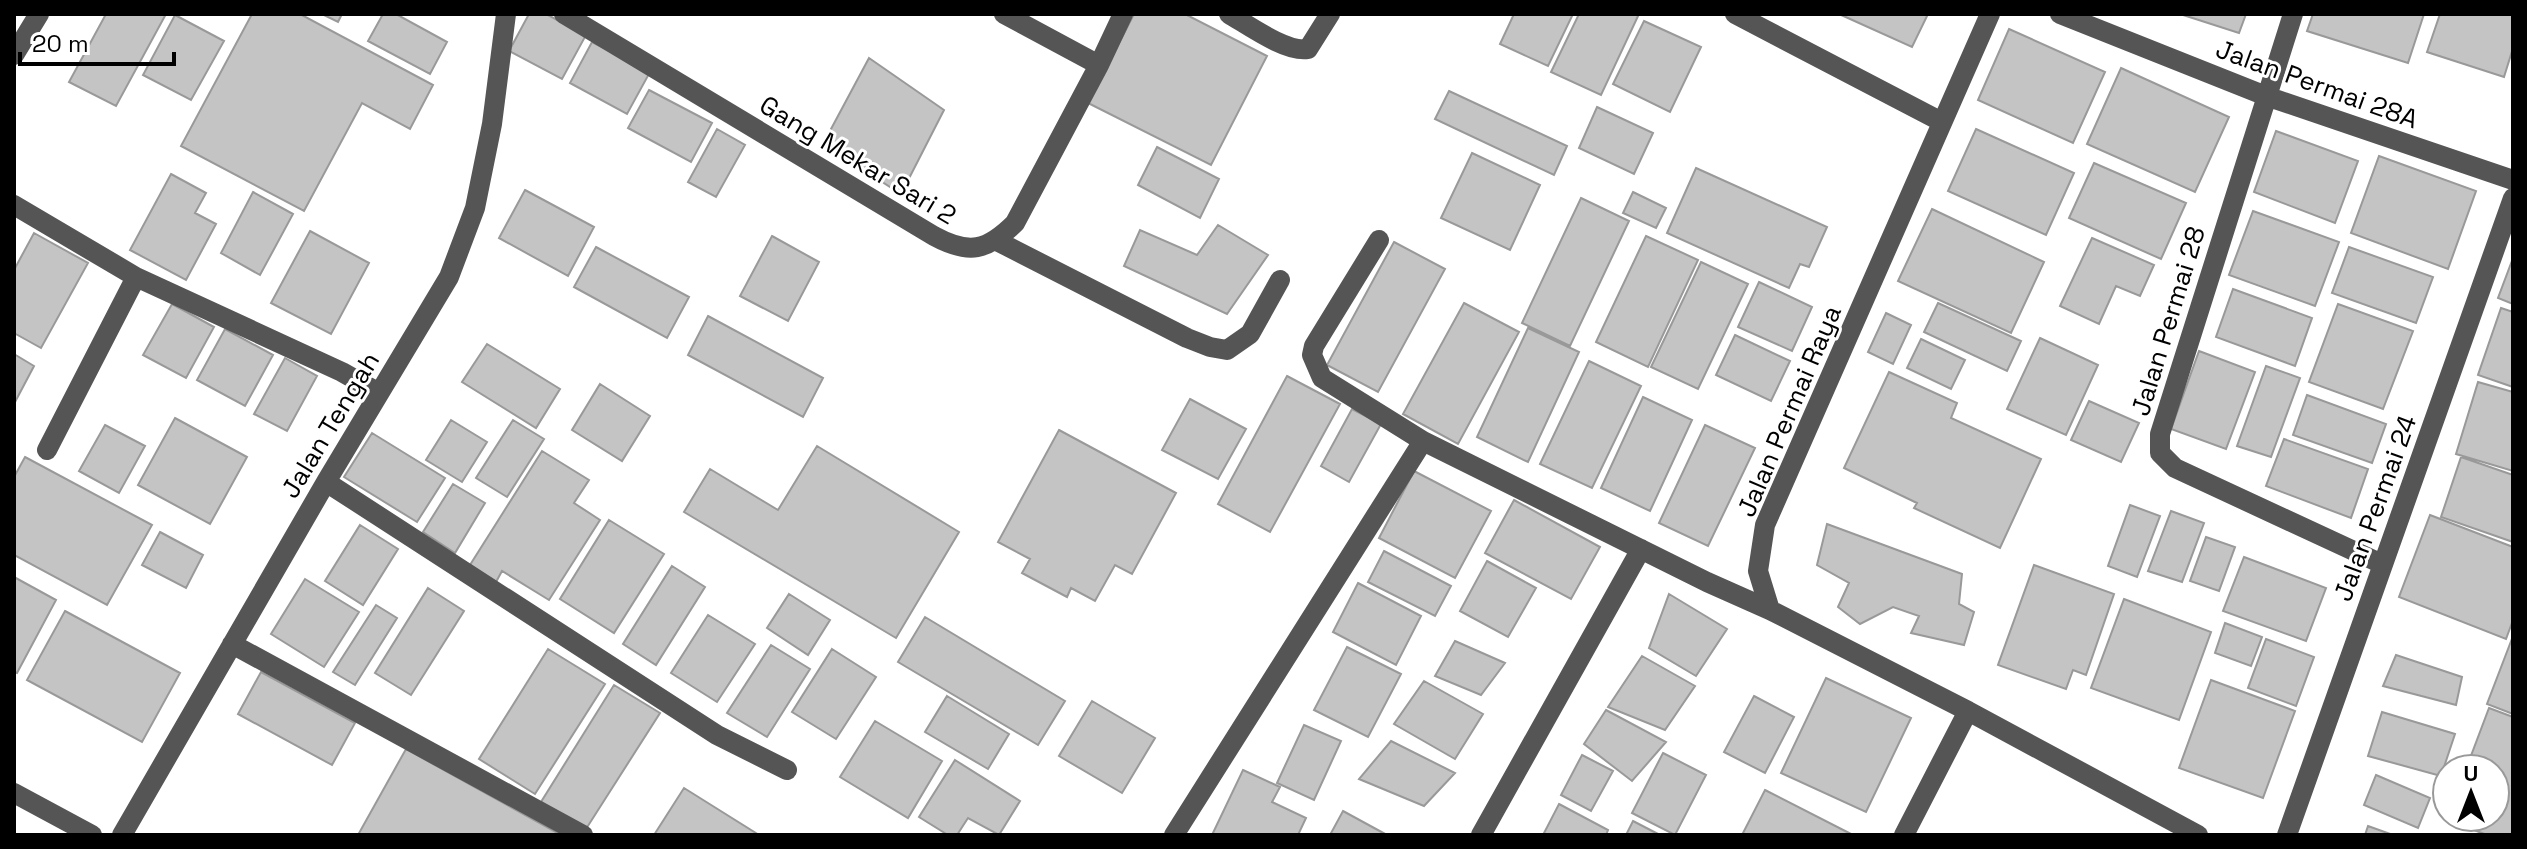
<svg xmlns="http://www.w3.org/2000/svg" width="2527" height="849" viewBox="0 0 2527 849" font-family="'Space Grotesk',sans-serif">
	<style>
		.building { fill: #c4c4c4; stroke: #999; stroke-width: 2 }
		.lines { fill: none; stroke-linecap: round; stroke-linejoin: round }
		.minor { stroke: #555; stroke-width: 20 }
		.labels { text-anchor: middle; stroke-width: 6; stroke-linejoin: round; paint-order: stroke }
		.street-label { font-size: 26px; fill: #000; stroke: #fff }
	</style>
	<rect width="100%" height="100%" fill="#fff"/>
	<path class="building" d="M106 14H166L116 106 69 82Z
		M252 14H300L433 85 410 129 362 103 304 211 181 146Z
		M322 14H342L338 22Z
		M383 14H396L447 42 430 74 368 41Z
		M529 14H546L586 35 562 79 509 51Z
		M1134 14H1185L1267 56 1211 165 1088 103Z
		M1514 14H1573L1548 66 1500 44Z
		M1579 14H1639L1601 95 1551 72Z
		M1839 14H1928L1912 47Z
		M2180 14H2246L2239 33Z
		M2313 14H2424L2408 63 2307 31Z
		M2440 14H2513V48L2504 77 2427 52Z
		M175 15 224 41 191 100 143 75Z
		M1644 21 1701 47 1670 112 1613 84Z
		M2009 29 2105 72 2073 143 1978 100Z
		M592 42 650 72 627 114 570 83Z
		M869 58 944 110 901 194 823 144Z
		M2121 68 2229 117 2195 192 2087 144Z
		M649 90 712 123 691 162 628 128Z
		M1449 91 1567 146 1554 175 1435 119Z
		M1597 107 1653 133 1634 174 1579 148Z
		M717 129 745 145 716 197 688 182Z
		M1976 129 2074 173 2046 235 1948 191Z
		M2276 131 2358 161 2335 223 2254 192Z
		M1157 147 1219 179 1200 218 1138 185Z
		M1472 153 1540 185 1510 250 1441 218Z
		M2379 156 2476 191 2448 269 2351 233Z
		M2094 163 2186 203 2161 259 2069 218Z
		M1696 168 1827 227 1809 267 1800 264 1789 288 1667 233Z
		M171 174 206 193 195 213 216 224 186 280 130 250Z
		M525 190 594 227 568 276 499 238Z
		M253 192 293 214 260 275 221 253Z
		M1633 192 1666 208 1656 228 1623 213Z
		M1581 198 1629 221 1570 346 1522 323Z
		M1932 209 2044 262 2011 333 1898 281Z
		M2253 211 2339 242 2315 306 2229 275Z
		M1218 225 1268 255 1227 314 1124 266 1140 230 1197 255Z
		M310 231 369 263 331 334 271 303Z
		M34 233 88 263 41 348 14 333V270Z
		M772 236 819 262 788 321 740 296Z
		M1646 236 1698 260 1648 367 1596 342Z
		M2092 238 2154 265 2140 296 2116 286 2099 324 2060 306Z
		M1394 242 1445 269 1378 392 1327 365Z
		M596 247 689 297 667 338 574 287Z
		M2349 247 2433 277 2416 323 2332 293Z
		M2513 258V304L2498 298Z
		M1701 262 1748 284 1698 389 1651 367Z
		M1759 282 1812 307 1792 351 1738 327Z
		M2233 289 2312 318 2295 366 2216 337Z
		M1464 303 1519 332 1458 444 1403 414Z
		M1938 303 2021 341 2007 371 1924 332Z
		M172 304 214 327 186 378 143 355Z
		M2338 304 2413 331 2383 409 2309 382Z
		M2501 308 2513 312V387L2478 375Z
		M1886 313 1911 325 1893 364 1868 352Z
		M708 316 823 378 803 417 688 355Z
		M1528 328 1579 352 1528 462 1477 437Z
		M225 329 273 355 245 406 197 380Z
		M1735 335 1790 361 1771 401 1716 375Z
		M2040 338 2098 365 2066 435 2007 409Z
		M1921 339 1965 360 1951 389 1907 368Z
		M487 344 560 389 536 428 462 382Z
		M2199 351 2255 372 2226 449 2171 429Z
		M14 354 34 366 14 404Z
		M285 358 317 376 287 431 254 414Z
		M1589 361 1641 386 1592 488 1540 464Z
		M2266 366 2300 378 2271 457 2237 446Z
		M1889 372 1957 403 1951 418 2041 459 2000 548 1914 508 1917 503 1844 468Z
		M1287 376 1340 404 1270 532 1218 504Z
		M2478 382 2513 392V471L2456 454Z
		M600 384 650 416 622 461 572 430Z
		M2307 395 2386 424 2372 463 2293 435Z
		M1643 397 1692 420 1650 511 1601 488Z
		M1190 399 1246 429 1218 479 1162 450Z
		M2089 401 2139 423 2121 462 2071 440Z
		M1352 409 1381 424 1349 482 1321 466Z
		M175 418 247 457 210 524 138 485Z
		M451 420 487 442 462 482 426 460Z
		M513 420 544 439 507 497 476 478Z
		M105 425 145 446 119 493 79 471Z
		M1705 425 1755 448 1708 546 1659 523Z
		M1059 430 1176 493 1132 574 1115 565 1095 601 1071 588 1067 597 1022 573 1030 559 998 542Z
		M372 433 445 478 417 522 344 477Z
		M2284 439 2368 469 2351 518 2266 486Z
		M817 446 959 532 896 638 684 512 710 469 778 510Z
		M542 451 589 480 574 503 600 520 549 600 502 571 496 582 470 565Z
		M25 457 152 525 107 605 14 555V477Z
		M2461 457 2513 475V542L2441 517Z
		M1414 471 1491 511 1455 578 1379 538Z
		M453 484 485 503 455 553 423 532Z
		M1514 500 1600 547 1571 599 1485 553Z
		M2130 505 2160 516 2137 577 2108 566Z
		M2171 511 2204 523 2182 582 2148 571Z
		M2430 515 2513 547V620L2506 639 2399 597Z
		M609 520 664 554 614 633 560 599Z
		M1827 524 1962 574 1959 604 1974 612 1964 645 1911 633 1919 616 1893 607 1860 624 1838 607 1849 583 1817 565Z
		M360 525 398 549 363 605 325 581Z
		M160 532 203 555 186 588 142 565Z
		M2206 537 2235 547 2219 591 2190 581Z
		M1384 551 1451 586 1435 616 1368 582Z
		M2244 557 2326 588 2306 641 2223 611Z
		M1487 561 1536 588 1508 637 1460 611Z
		M2034 565 2114 594 2086 675 2073 670 2066 689 1998 665Z
		M672 566 705 587 656 665 623 644Z
		M14 577 56 600 17 673 14 672Z
		M305 579 359 612 324 667 271 634Z
		M1358 583 1421 616 1396 665 1333 632Z
		M428 588 464 611 411 695 375 673Z
		M789 594 830 620 808 655 767 628Z
		M1669 594 1727 629 1696 676 1649 648Z
		M2124 599 2211 632 2179 720 2091 688Z
		M376 605 397 618 355 685 333 672Z
		M65 611 180 673 142 742 27 680Z
		M708 615 755 644 717 702 671 673Z
		M925 617 1065 701 1038 745 898 662Z
		M2225 623 2262 637 2251 666 2215 653Z
		M2513 636V714L2487 704Z
		M2266 639 2314 657 2296 706 2248 688Z
		M1455 641 1505 663 1481 695 1435 676Z
		M771 645 810 669 767 737 727 713Z
		M1347 647 1401 674 1368 737 1314 710Z
		M548 649 605 684 535 794 479 759Z
		M832 649 876 677 836 739 792 712Z
		M2396 655 2462 677 2456 705 2383 686Z
		M1642 656 1695 686 1665 730 1608 707Z
		M261 672 355 723 332 765 238 714Z
		M1826 678 1911 718 1866 812 1781 773Z
		M2211 680 2295 711 2263 798 2179 768Z
		M1424 681 1483 714 1455 759 1394 724Z
		M614 685 660 713 586 829 541 802Z
		M947 696 1009 734 988 769 925 732Z
		M1754 696 1794 717 1765 773 1724 752Z
		M1092 701 1155 738 1122 793 1059 756Z
		M2489 708 2513 717V835H2487L2447 820 2448 817H2495V769H2466Z
		M1606 710 1666 742 1632 781 1584 744Z
		M2382 712 2455 734 2441 776 2368 756Z
		M875 721 942 761 908 818 840 777Z
		M1304 725 1341 741 1314 800 1277 783Z
		M1391 741 1455 773 1424 806 1359 779Z
		M406 749 561 835H358Z
		M1663 753 1706 775 1675 835 1632 813Z
		M1582 755 1613 771 1591 811 1561 795Z
		M955 760 1020 801 999 835 968 818 957 835H948L919 817Z
		M1243 770 1280 787 1272 802 1306 818 1298 835H1212Z
		M2376 775 2430 798 2418 828 2364 805Z
		M684 788 759 835H654Z
		M1765 790 1853 835H1742Z
		M1559 804 1608 830 1606 835H1543Z
		M1343 811 1387 835H1330Z
		M1633 821 1660 835H1626Z
		M2368 826 2393 835H2365Z"/>
	<g class="lines">
		<path class="minor" d="M564 14 934 236C969 255 987 251 1015 223L1099 65 1123 14
			M1004 14 1099 65
			M1229 14C1248 25 1287 53 1308 49L1330 14
			M1735 14 1942 122
			M2060 14 2266 96 2513 180
			M2293 14 2160 434V453L2175 468 2382 564
			M14 55 39 14
			M14 205 136 277
			M1379 240 1314 346 1312 355 1322 378 1423 441 1707 582 1770 610 1968 711 2198 835
			M997 241 1187 338 1210 347 1227 350 1250 334 1280 280
			M47 450 136 277 342 372 379 393
			M326 482 717 735 787 770
			M1770 610 1758 571 1765 525 1990 14
			M232 644 583 835
			M14 793 92 835
			M122 835 326 482 449 277 475 208 492 124 506 14
			M1174 835 1423 441
			M1481 835 1641 549
			M1904 835 1968 711
			M2287 835 2513 198"/>
	</g>
	<g class="labels">
		<g class="street-label">
			<text transform="translate(2317 84) rotate(20)" y="9">Jalan Permai 28A</text>
			<text transform="translate(858 160) rotate(31)" y="9">Gang Mekar Sari 2</text>
			<text transform="translate(2168 321) rotate(-73)" y="9">Jalan Permai 28</text>
			<text transform="translate(1789 411) rotate(-67)" y="9">Jalan Permai Raya</text>
			<text transform="translate(330 425) rotate(-59)" y="9">Jalan Tengah</text>
			<text transform="translate(2375 508) rotate(-70)" y="9">Jalan Permai 24</text>
		</g>
	</g>
	<rect width="2527" height="849" fill="none" stroke="#000000" stroke-width="32"/>
	<g transform="translate(2471 793)"><circle r="38" fill="#ffffff" stroke="#999999" stroke-width="2"/>
	<path d="M0-6L14 30L0 20L-14 30Z" fill="#000000"/>
	<text y="-12" font-size="22" font-weight="bold" text-anchor="middle" fill="#000000">U</text>
	</g>
	<path d="M20 52v12h154v-12" fill="none" stroke="#000000" stroke-width="4"/>
	<text x="32" y="52" font-size="24" fill="#000000" stroke="#ffffff" stroke-width="6" paint-order="stroke">20 m</text>
</svg>
